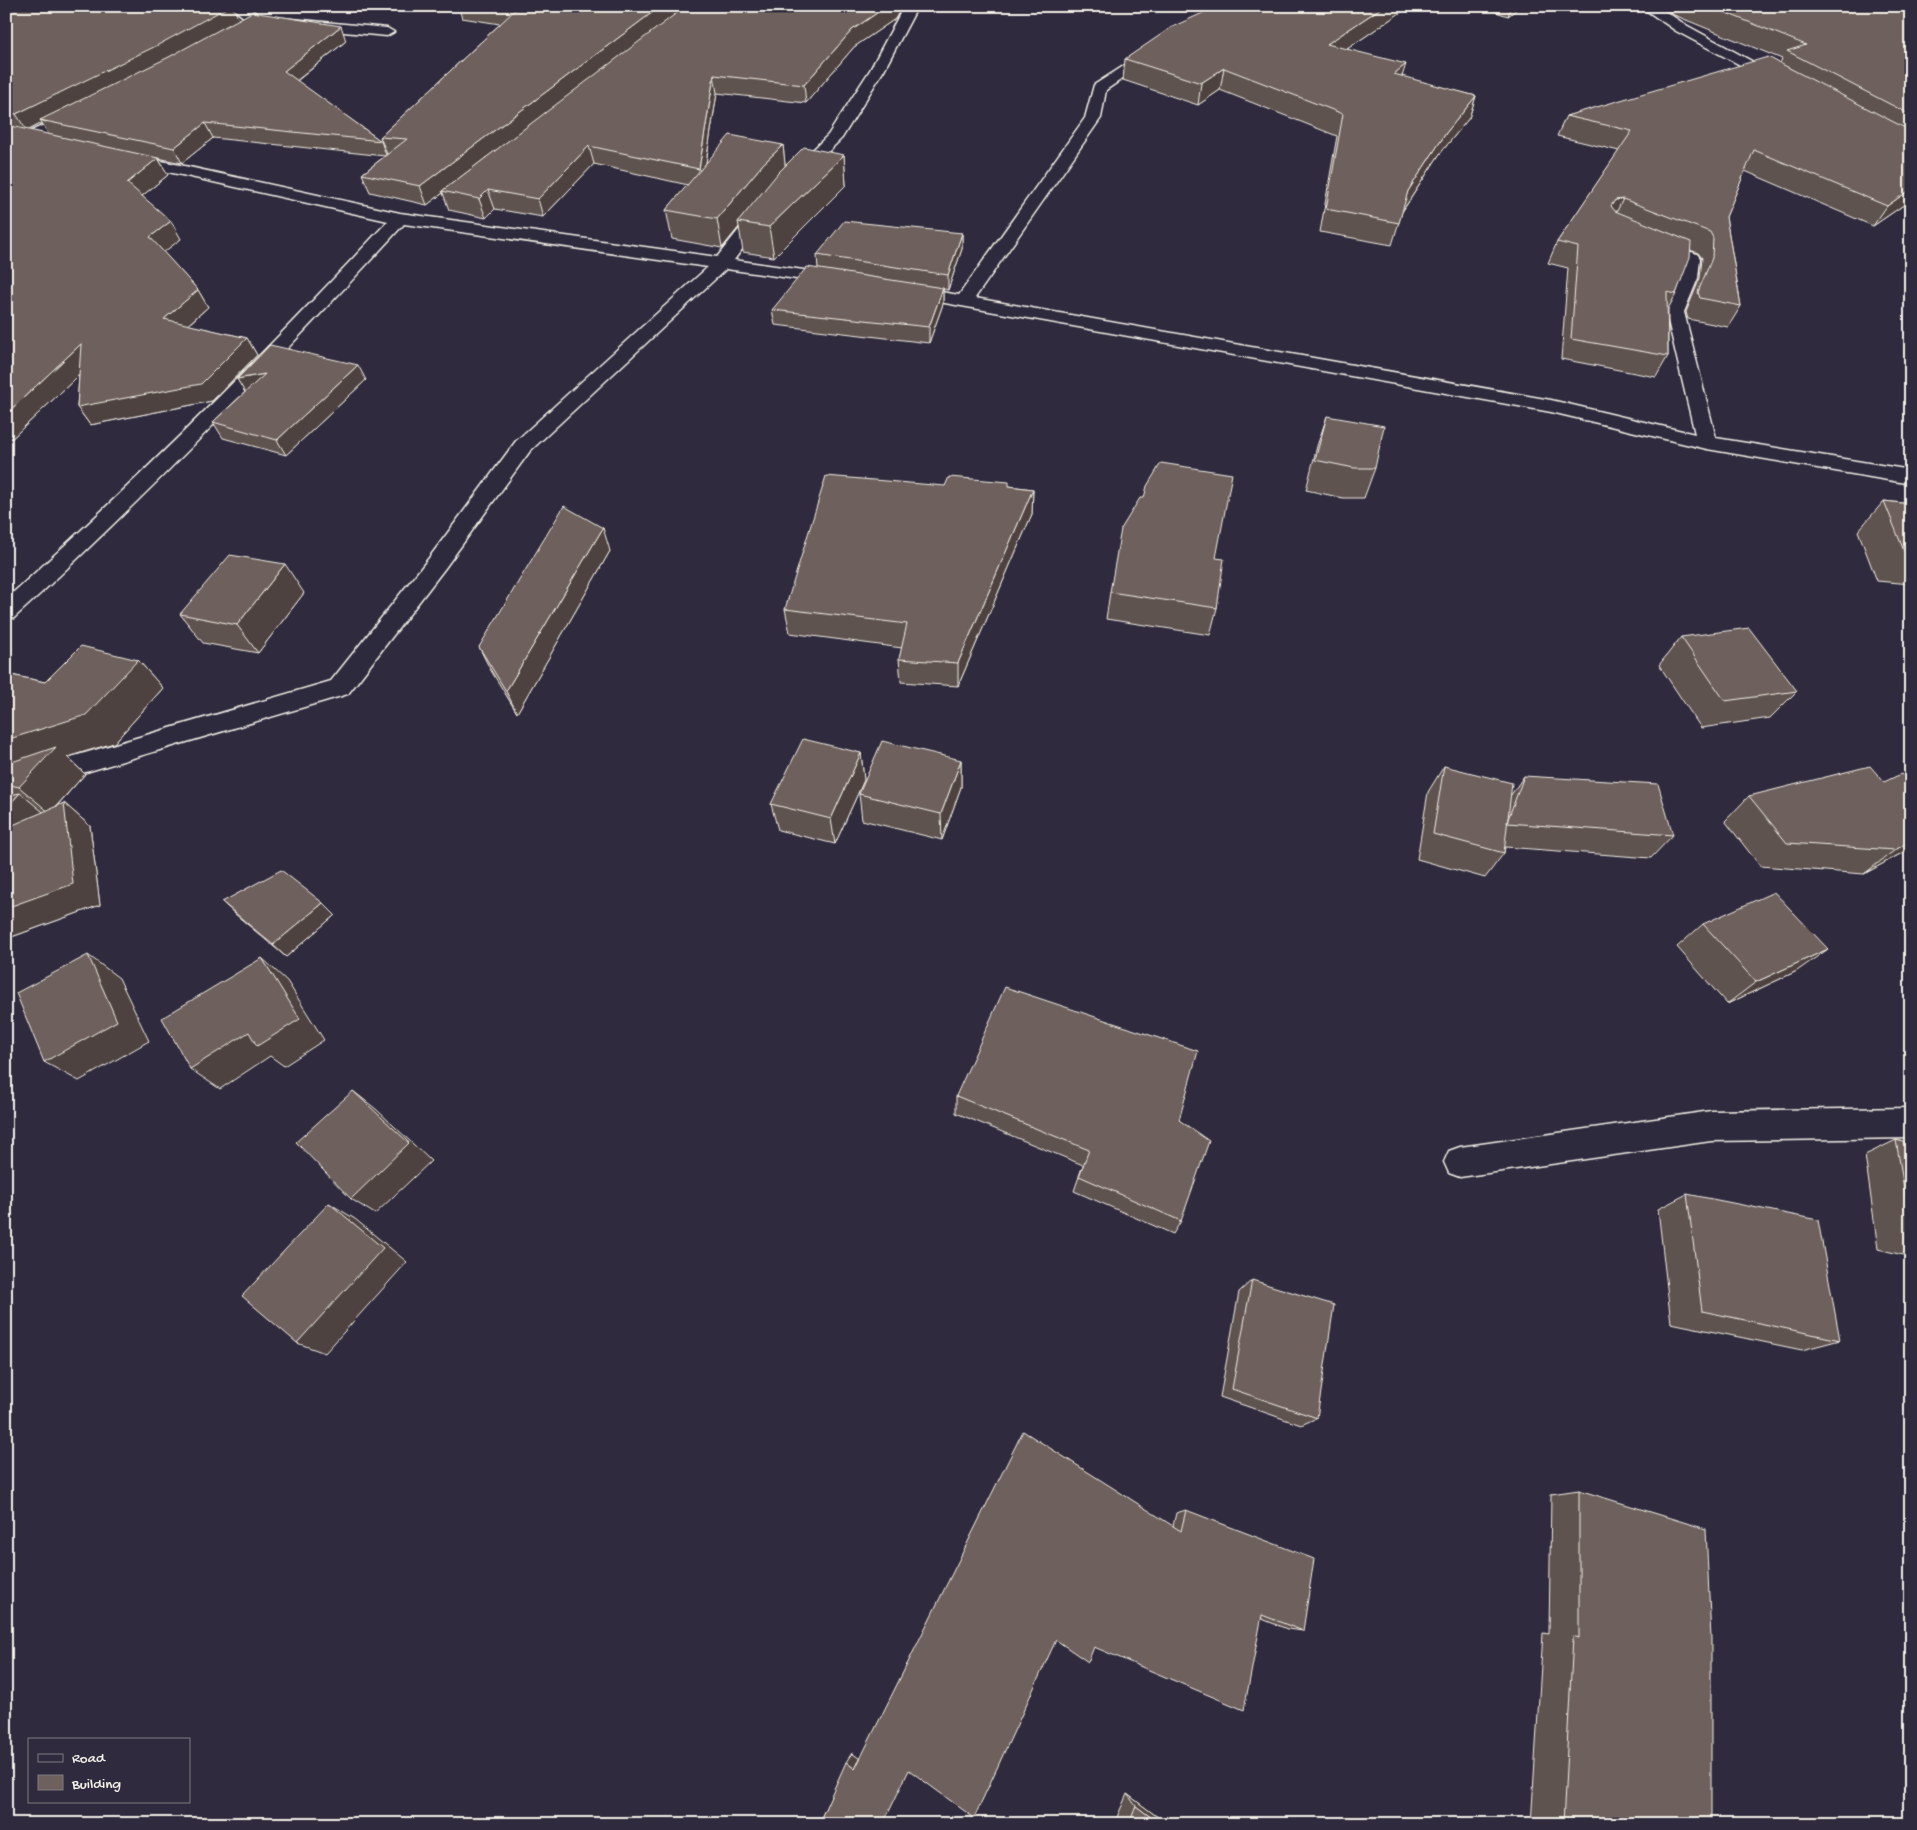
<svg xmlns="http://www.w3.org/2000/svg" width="1917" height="1830" viewBox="0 0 1917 1830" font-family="'Gochi Hand',sans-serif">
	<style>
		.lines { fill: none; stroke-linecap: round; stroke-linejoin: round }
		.minor-casing { stroke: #f4f1e8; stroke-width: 3 }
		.minor { fill: #2f2a3d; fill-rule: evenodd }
		.wall { fill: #5f534f; stroke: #f4f1e8; fill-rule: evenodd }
		.shaded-wall { fill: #4d4340; stroke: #f4f1e8 }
		.building { fill: #6e605c; stroke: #f4f1e8 }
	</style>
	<rect width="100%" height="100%" fill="#2f2a3d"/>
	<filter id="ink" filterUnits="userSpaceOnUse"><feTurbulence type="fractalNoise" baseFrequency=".02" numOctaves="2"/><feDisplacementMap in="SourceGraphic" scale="10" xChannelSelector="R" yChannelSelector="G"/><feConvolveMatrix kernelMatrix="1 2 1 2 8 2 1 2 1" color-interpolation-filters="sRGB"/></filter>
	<g filter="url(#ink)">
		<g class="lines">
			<defs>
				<path id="minor" d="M230 6H246L260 16 387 28 394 32 387 36 256 24 251 23Z
					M904 6H918L884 70 842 138 800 180H788L786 177 788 174 828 135 870 70Z
					M1640 6H1657L1686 25 1786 80 1779 84 1774 83 1676 31Z
					M1155 46 1162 50 1160 53 1106 90 1101 118 975 298 1551 400 1695 434 1666 312 1680 278 1682 261 1650 248 1647 244 1650 240 1656 239 1697 254 1700 258 1698 278 1684 312 1716 438 1911 470V484L1707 449 1551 412 900 295 897 291 900 287 906 286 959 295 1085 118 1094 85Z
					M80 108 88 113 85 116 37 140 31 142 23 137 25 134Z
					M125 153 400 213 717 257 757 207H769L771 211 734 260 839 275 845 276 848 280 845 284 839 285 726 269 530 451 445 568 348 694 39 786 6 799V778L23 771 331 681 429 558 516 441 708 267 404 224C279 360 150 493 14 618L6 620V599C140 479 266 352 388 221L119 161 117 158 119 155Z
					M1911 1108V1138L1711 1141 1460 1177 1449 1173 1444 1162 1449 1151 1460 1147 1711 1111Z"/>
			</defs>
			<use href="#minor" class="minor-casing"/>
			<use href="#minor" class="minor"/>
		</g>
		<path class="wall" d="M6 6H232L238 19 346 41 297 81 381 141 386 155 387 154 380 137 500 24 462 18 458 6H683L678 12 895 19 854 47 806 103 717 93 706 163 783 145 785 165 844 155 846 185 774 257 743 252 739 227 722 248 672 239 666 210 688 185 594 164 543 217 495 209 486 218 449 210 443 193 427 205 370 192 362 174 385 156 213 138 182 163 158 158 168 175 142 196 181 239 163 252 198 290 208 307 188 325 247 338 257 355 212 401 90 425 77 407 79 375 6 444ZM42 123 49 135 28 130Z
			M1218 6H1410L1347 49 1402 77 1476 96 1469 118 1439 155 1402 212 1392 245 1320 232 1337 136 1220 90 1198 105 1123 80 1125 59Z
			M1478 6H1521L1508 16Z
			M1662 6H1911V200L1873 226 1745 171 1726 217 1741 306 1728 327 1688 319 1686 312 1700 278 1702 258 1698 253 1690 250 1676 294 1668 309V356L1656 377 1561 359 1568 268 1548 263 1557 242 1619 151 1557 136 1566 116 1780 63 1782 59 1674 15Z
			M962 233V249L948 290 943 289V304L929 343 775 325 772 310 818 269 817 255Z
			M237 379 366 380 286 455 223 438 213 422 245 392Z
			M1327 416 1375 468 1364 498H1343L1306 490 1317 446Z
			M945 486H1009L1033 489 1032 514 958 686 901 682 899 659 902 648 790 633 785 609Z
			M1884 501 1911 504V584L1877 581 1858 531Z
			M610 551 517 713 490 669 479 647Z
			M1216 558 1217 608 1210 635 1106 619 1110 592Z
			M304 593 258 653 203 643 180 614Z
			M1681 637 1797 691 1770 718 1701 728 1659 665Z
			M138 660 163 688 114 743 67 757 85 774 56 807 64 803 90 826 100 905 6 939V674L45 682Z
			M861 753 864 780 835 844 778 830 771 804Z
			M961 760V787L942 840 862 820 859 794Z
			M1444 766 1511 795 1524 776 1673 835 1651 858 1505 847 1504 853 1485 878 1417 859 1428 792Z
			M1749 796 1911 848 1864 874 1760 866 1725 821Z
			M222 902 335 915 286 957 235 914Z
			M1703 924 1797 971 1727 1004 1677 947Z
			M956 1096 1179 1120 1181 1221 1173 1234 1074 1191 1083 1165 956 1113Z
			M1896 1140 1911 1144V1257L1878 1249 1865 1155Z
			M1687 1194 1840 1340 1802 1350 1671 1323 1658 1209Z
			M1252 1280 1317 1418 1301 1425 1220 1397 1239 1292Z
			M1579 1490 1711 1824H1633L1631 1823V1824H1531L1543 1633 1549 1634 1551 1494Z
			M1186 1510 1303 1631 1287 1629 1262 1619 1094 1647 1056 1640 909 1770 821 1818 852 1753 859 1759 1173 1526 1176 1513Z
			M1127 1794 1167 1824H1114Z"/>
		<path class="shaded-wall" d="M6 6H38L6 22Z
			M230 6H232L240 21 46 122 40 120 42 123 27 131 16 114Z
			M661 6H683L673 18 442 191 443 193 427 205 420 186Z
			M887 6H902L895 19 854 47 806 103 804 85 852 30Z
			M1384 6H1410L1322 66 1327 44Z
			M1511 6H1521L1508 16Z
			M341 26 346 41 290 86 284 71Z
			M1406 64 1399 86 1394 74Z
			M1224 68 1220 90 1198 105 1201 83Z
			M714 75 717 93 702 188 699 169Z
			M1476 96 1469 118 1439 155 1401 213 1408 191 1446 133Z
			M205 123 213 138 182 163 174 148Z
			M783 145 786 173 738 222 739 227 722 248 717 219 763 164Z
			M589 146 594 164 543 217 538 199Z
			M844 155 846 185 774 257 769 227Z
			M158 158 168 175 137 200 127 183Z
			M1911 189V200L1873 226 1887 206Z
			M488 190 495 209 486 218 479 199Z
			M1623 199 1613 219 1611 206 1615 200Z
			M171 221 181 239 160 255 150 237Z
			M962 233V249L948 290V275Z
			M943 288V304L929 343V327Z
			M198 290 208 307 175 336 164 319Z
			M247 338 257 355 212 401 90 425 77 407Z
			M81 344 93 362 6 444V414Z
			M358 365 366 380 286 455 277 440Z
			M265 374 246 394 237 379Z
			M1033 489 1032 514 958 686V663Z
			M603 528 610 551 517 713 506 691Z
			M285 564 304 593 258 653 237 625Z
			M138 660 163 688 114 743 67 757 85 774 50 813 6 776V740Z
			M861 753 864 780 835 844 831 819Z
			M961 760V787L942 840 941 814Z
			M20 793 48 816 6 862V808Z
			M64 803 90 826 100 905 6 939V908Z
			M1911 841V848L1864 874 1895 850Z
			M323 903 335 915 286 957 273 945Z
			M1828 949 1797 971 1727 1004 1756 982Z
			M88 955 119 978 149 1041 79 1081 44 1062Z
			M262 958 287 981 324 1040 284 1066 270 1056 220 1089 190 1069Z
			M353 1091 376 1109 431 1161 375 1214 351 1199Z
			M329 1203 355 1219 407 1262 325 1353 297 1343Z
			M852 1753 860 1759 855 1769 846 1762Z
			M1127 1794 1167 1824H1160L1136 1806Z"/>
		<path class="building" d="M21 6H230L156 46 16 114 6 112V13Z
			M494 6H661L420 186 362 174 407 139 380 137 516 9Z
			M684 6H887L852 30 804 85 714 75 699 169 589 146 538 199 488 190 479 199 442 191 682 9Z
			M1218 6H1384L1327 44 1406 64 1394 74 1476 96 1446 133 1408 191 1399 223 1326 209 1343 114 1224 68 1201 83 1125 59 1172 27Z
			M1709 6H1911V115L1787 51 1806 45Z
			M252 12 341 26 284 71 381 141 205 123 174 148 40 120 169 57Z
			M1768 57 1911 131V189L1887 206 1754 150 1726 217 1741 306 1700 298 1698 292 1712 258 1713 238 1710 232 1623 199 1615 200 1611 206 1615 211 1691 242 1690 257 1676 294 1667 292 1668 356 1571 339 1578 247 1557 242 1632 131 1566 116Z
			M6 125 158 158 127 183 171 221 150 237 198 290 164 319 247 338 201 384 77 407 81 344 6 414Z
			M730 135 783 145 763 164 717 219 666 210Z
			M804 147 844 155 769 227 738 222 778 173Z
			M844 221 962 233 948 275 817 255Z
			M807 267 943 288 929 327 772 310Z
			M270 345 358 365 277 440 213 422 265 374 237 379Z
			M1327 416 1384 426 1375 468H1354L1315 460Z
			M1161 463 1232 474 1216 558 1224 559 1217 608 1110 592 1121 529 1140 498H1144L1147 486Z
			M826 476 945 486 949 477 1009 482V486L1033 489 958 663 899 659 907 624 785 609Z
			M1884 501 1911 504V552L1904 551Z
			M564 506 603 528 506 691 479 647Z
			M230 555 285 564 237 625 180 614Z
			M1749 628 1797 691 1725 701 1681 637Z
			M81 646 138 660 86 715 6 740V674L45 682Z
			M803 739 861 753 831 819 771 804Z
			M882 741 961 760 941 814 859 794Z
			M56 747 19 787 6 784V764Z
			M1444 766 1512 783 1504 853 1433 834Z
			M1870 766 1884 782 1901 774 1911 782V841L1895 850 1787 843 1749 796Z
			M1524 776 1658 784 1673 835 1507 823 1508 819Z
			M20 793 6 808V796Z
			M64 803 73 884 6 908V828Z
			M281 870 323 903 273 945 222 902Z
			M1774 892 1828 949 1756 982 1703 924Z
			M88 955 117 1021 44 1062 16 993Z
			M262 958 300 1019 257 1046 249 1032 190 1069 162 1018Z
			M1005 987 1198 1051 1179 1120 1209 1141 1181 1221 1079 1176 1089 1150 956 1096Z
			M353 1091 409 1143 351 1199 296 1142Z
			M1896 1140 1911 1144V1230Z
			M1687 1194 1818 1220 1840 1340 1702 1311Z
			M329 1203 383 1248 297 1343 242 1296Z
			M1252 1280 1334 1305 1317 1418 1232 1389Z
			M1023 1431 1181 1531 1186 1510 1314 1559 1303 1631 1262 1615 1244 1710 1094 1647 1088 1662 1056 1640 974 1818 909 1770 883 1824H829L821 1818 846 1762 855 1769Z
			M1579 1490 1706 1529 1711 1639V1824H1638L1631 1821V1824H1563L1573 1636 1579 1638Z
			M1136 1806 1160 1824H1129Z"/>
	</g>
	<rect width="1917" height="1830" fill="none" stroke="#2f2a3d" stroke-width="25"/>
	<rect x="12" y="12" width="1892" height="1805" fill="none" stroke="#f4f1e8" stroke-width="2" filter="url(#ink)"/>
	<rect x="28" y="1738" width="162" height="65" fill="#2f2a3d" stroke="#7e7a81"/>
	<rect x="38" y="1754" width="25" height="8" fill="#2f2a3d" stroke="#7e7a81"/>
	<text x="72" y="1762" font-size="15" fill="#f4f1e8">Road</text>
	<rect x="38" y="1775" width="25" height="15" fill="#6e605c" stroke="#7e7a81"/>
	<text x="72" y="1788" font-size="15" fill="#f4f1e8">Building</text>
</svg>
